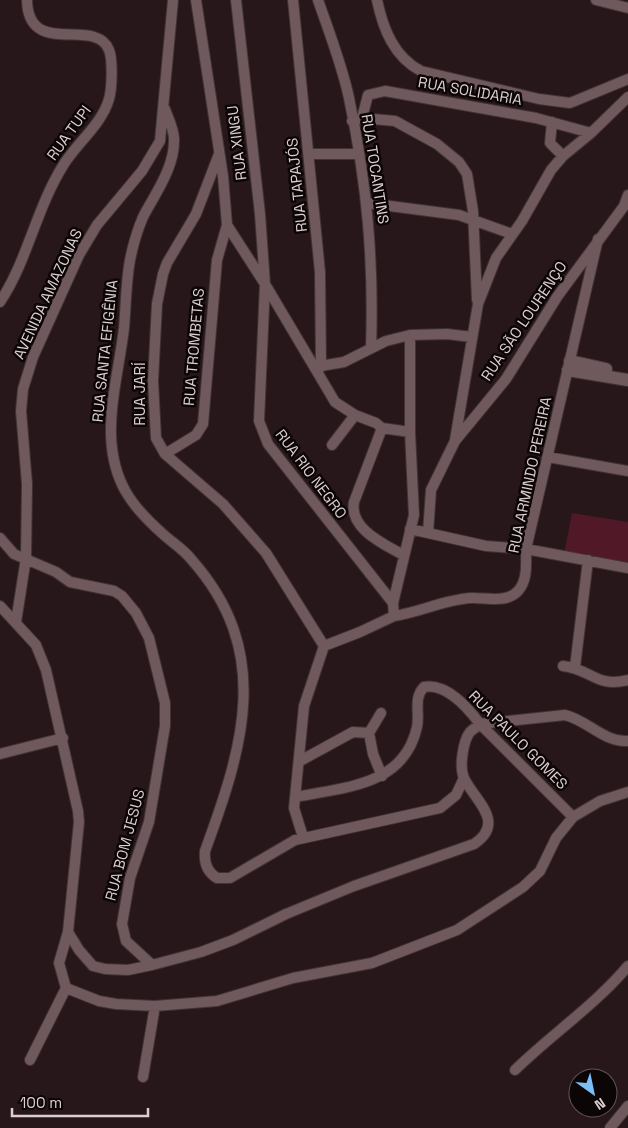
<svg xmlns="http://www.w3.org/2000/svg" width="628" height="1128" viewBox="0 0 628 1128" font-family="'Space Grotesk',sans-serif">
	<style>
		.green { fill: #511928 }
		.lines { fill: none; stroke-linecap: round; stroke-linejoin: round }
		.street-casing { stroke: #413436; stroke-width: 12 }
		.secondary-casing { stroke: #413436; stroke-width: 14 }
		.street { stroke: #6f595d; stroke-width: 10 }
		.secondary { stroke: #6f595d; stroke-width: 12 }
		.labels { text-anchor: middle; stroke-width: 5; stroke-linejoin: round; paint-order: stroke }
		.street-label { font-size: 15px; fill: #dbced0; stroke: #0c0506 }
	</style>
	<rect width="100%" height="100%" fill="#28171a"/>
	<path class="green" d="M572 513 628 522V565L564 554Z"/>
	<g class="lines">
		<defs>
			<path id="street" d="M196 0 223 176 227 225 265 284 335 402 355 415 376 423 382 428 410 432
				M236 0 260 214 265 284 259 421 268 444 393 603
				M293 0 320 272 321 367
				M318 0C329 32 342 65 349 98 367 184 374 261 371 348
				M377 0C383 29 394 57 421 71L539 99 570 103 628 79
				M596 0 628 8
				M165 109C168 118 174 129 174 139 175 167 155 194 143 217 137 231 133 245 130 260 126 282 126 305 124 328 120 363 110 400 111 436 113 482 131 506 164 535 173 543 184 550 191 559 274 652 243 747 205 851 204 862 207 872 217 878H230L295 840 440 808 456 795 464 778
				M362 118 368 95 385 91 536 118 591 133
				M352 121 362 118 395 121 437 144 459 162 467 174 473 211 477 300
				M552 122 550 143 563 156
				M219 154 196 214 167 263 163 274 157 304 153 381 156 438 165 454 223 504 266 553 324 646
				M309 154H359
				M367 203 459 215 512 234
				M0 302C28 260 36 208 64 164 77 143 102 124 109 99 112 89 113 60 109 50 96 16 28 59 27 0
				M410 335 447 334 472 337
				M382 428 354 502C349 529 384 544 403 555
				M455 440 478 304 496 258 522 221 551 170 563 156 591 133 628 97
				M332 445 355 415
				M165 454 196 435 203 424 217 260 227 225
				M548 457 628 471
				M410 529 486 546 526 549 628 568
				M428 533 431 490 455 441 506 379 557 297 624 206 628 195
				M0 538 14 554 56 572 70 582 114 591 122 596 136 613 149 638 165 703V726L149 822 130 878 122 924 126 941 152 965
				M0 606 36 645 46 670 78 811 79 822 68 932 59 963 66 988 99 1001 116 1004 155 1006 217 1001 293 978 372 963 457 930 523 887 540 871 556 838 573 817 600 801 628 792
				M394 616C420 612 444 600 470 598 486 597 506 604 518 591 528 580 526 563 526 549L598 239
				M16 622 26 558 27 484 21 411 23 389 33 357 79 255 97 225 142 171 160 141 173 0
				M563 666C591 669 596 688 628 680
				M575 667 588 560
				M369 733 373 754 382 776
				M0 754 63 738
				M300 761 353 732 369 733 381 713
				M296 797C345 787 404 786 417 727 420 713 413 698 424 687 447 683 468 708 480 724L573 817
				M303 837 294 808 304 706 324 646 360 632 394 616 393 603 414 515 410 432V335L386 341 344 362 315 367
				M68 932 79 950 93 966 105 969 128 970 152 965 201 952 233 940 286 914 354 886 474 844C507 822 474 800 464 778 459 767 463 741 470 732 473 729 477 727 480 724L565 715C587 720 605 743 628 741
				M30 1060 66 988
				M515 1070C552 1034 595 1005 628 966
				M143 1077 155 1006
				M610 1128 628 1106"/>
			<path id="secondary" d="M570 361 606 369
				M568 370 628 380"/>
		</defs>
		<use href="#street" class="street-casing"/>
		<use href="#secondary" class="secondary-casing"/>
		<use href="#street" class="street"/>
		<use href="#secondary" class="secondary"/>
	</g>
	<g class="labels">
		<g class="street-label">
			<text transform="translate(470 91) rotate(10)" y="5">RUA SOLIDARIA</text>
			<text transform="translate(69 133) rotate(-54)" y="5">RUA TUPI</text>
			<text transform="translate(237 143) rotate(-97)" y="5">RUA XINGU</text>
			<text transform="translate(375 169) rotate(81)" y="5">RUA TOCANTINS</text>
			<text transform="translate(297 185) rotate(-96)" y="5">RUA TAPAJÓS</text>
			<text transform="translate(48 294) rotate(-65)" y="5">AVENIDA AMAZONAS</text>
			<text transform="translate(524 321) rotate(-56)" y="5">RUA SÃO LOURENÇO</text>
			<text transform="translate(194 347) rotate(-85)" y="5">RUA TROMBETAS</text>
			<text transform="translate(105 351) rotate(-84)" y="5">RUA SANTA EFIGÊNIA</text>
			<text transform="translate(140 394) rotate(-90)" y="5">RUA JARÍ</text>
			<text transform="translate(311 474) rotate(53)" y="5">RUA RIO NEGRO</text>
			<text transform="translate(530 475) rotate(-78)" y="5">RUA ARMINDO PEREIRA</text>
			<text transform="translate(518 740) rotate(45)" y="5">RUA PAULO GOMES</text>
			<text transform="translate(125 845) rotate(-75)" y="5">RUA BOM JESUS</text>
		</g>
	</g>
	<g transform="translate(593 1093) rotate(147)"><circle r="24" fill="#0c0506" stroke="#5f5557"/>
	<path d="M0-4L9 19L0 12L-9 19Z" fill="#7abff8"/>
	<text y="-8" font-size="14" font-weight="bold" text-anchor="middle" fill="#dbced0">N</text>
	</g>
	<path d="M12 1108v8h136v-8" fill="none" stroke="#dbced0" stroke-width="2.5"/>
	<text x="20" y="1108" font-size="15" fill="#dbced0" stroke="#0c0506" stroke-width="4" paint-order="stroke">100 m</text>
</svg>
